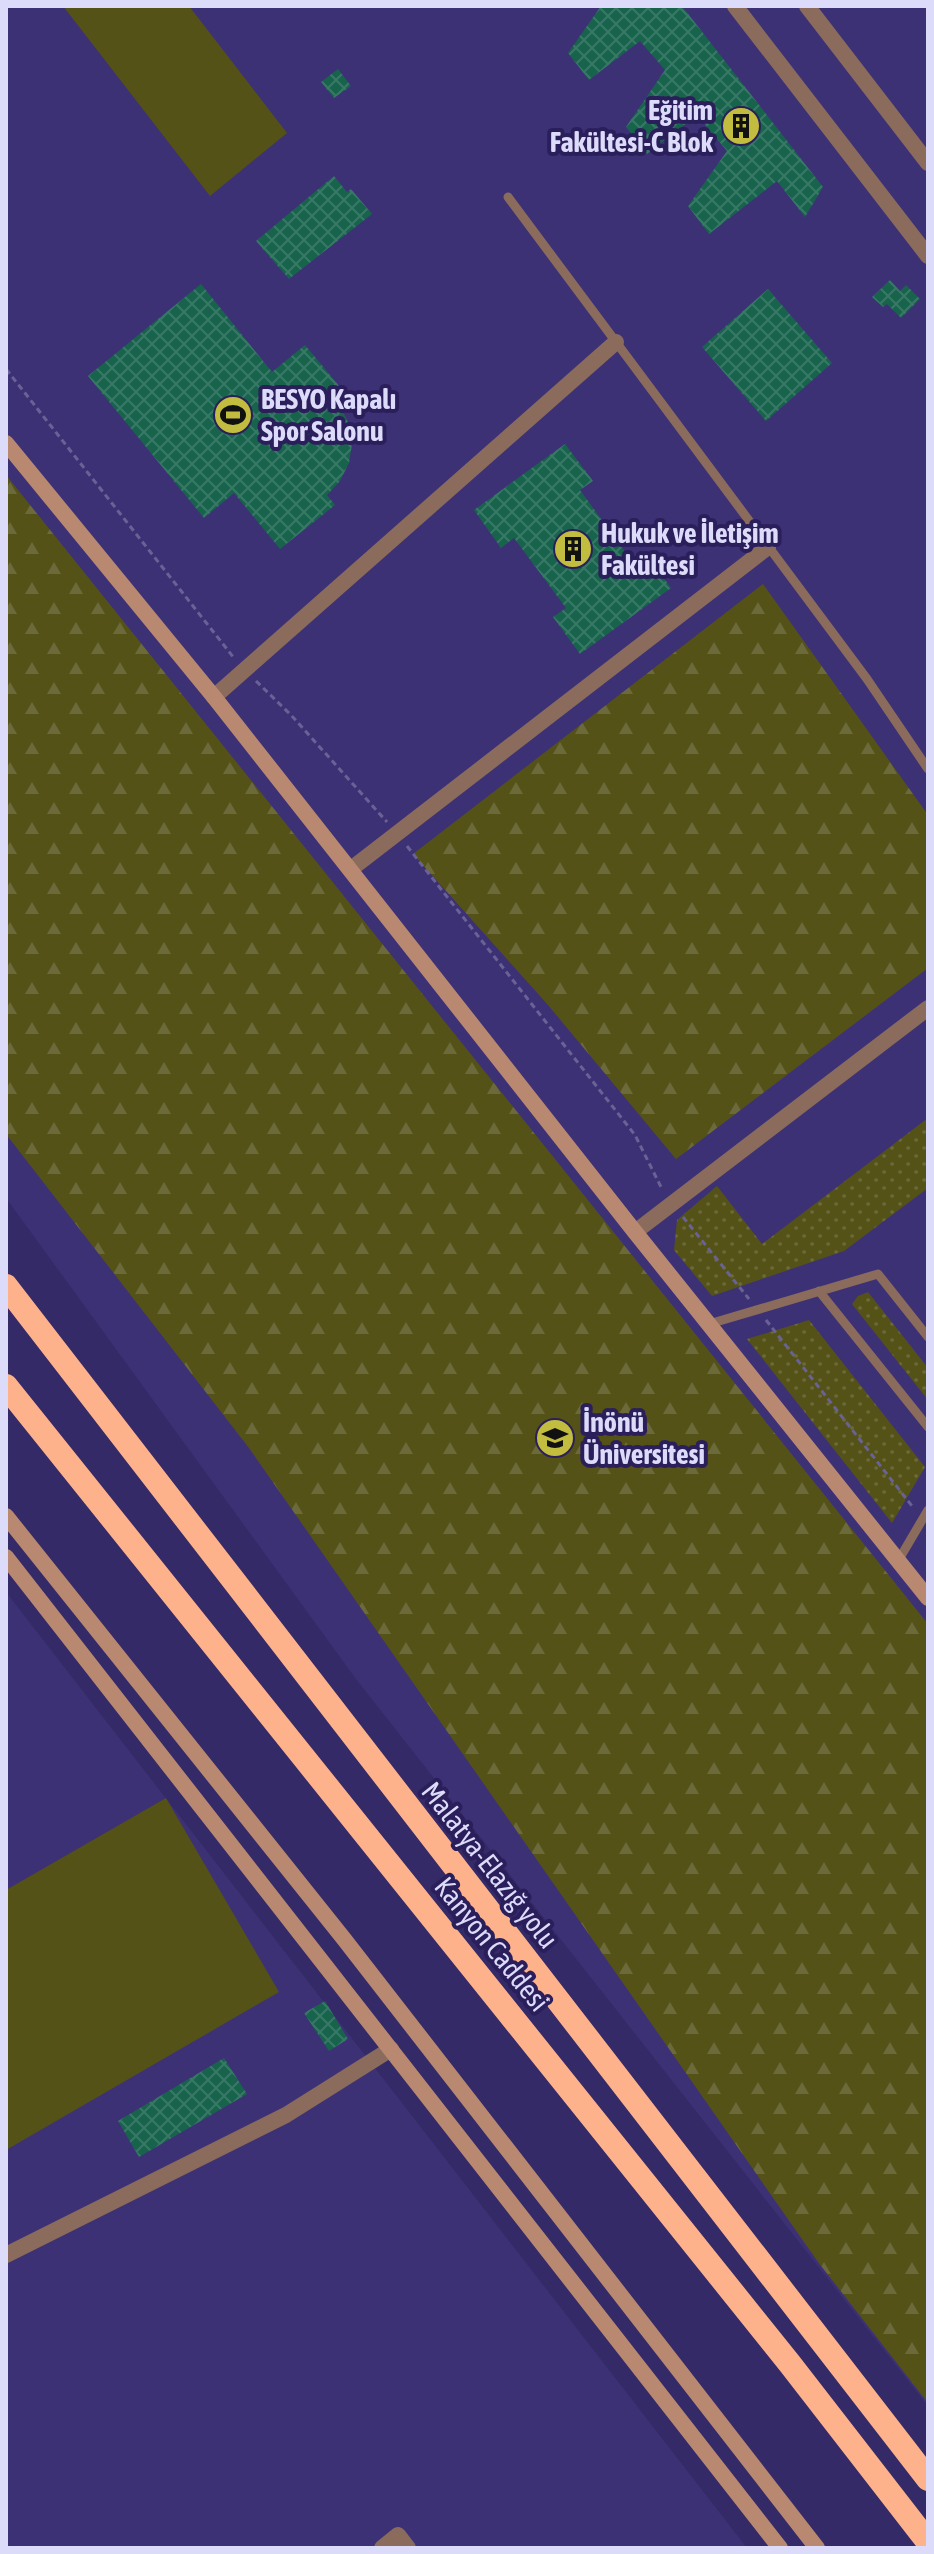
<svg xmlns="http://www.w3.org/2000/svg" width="934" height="2554" viewBox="0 0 934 2554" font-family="'Asap Condensed',sans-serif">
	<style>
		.built { fill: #3d3176 }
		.grass { fill: url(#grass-dots) }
		.forest { fill: url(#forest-firs) }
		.green { fill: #545217 }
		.building { fill: url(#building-cross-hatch) }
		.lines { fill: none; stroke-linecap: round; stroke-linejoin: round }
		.path { stroke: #696295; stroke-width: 3; stroke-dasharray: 6 4; stroke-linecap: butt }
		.lane { stroke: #8a6b5c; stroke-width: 9 }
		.street { stroke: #8a6b5c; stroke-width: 16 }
		.secondary { stroke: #b98870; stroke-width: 16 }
		.highway { stroke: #feb28c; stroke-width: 24 }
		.labels { text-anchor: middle; stroke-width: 8; stroke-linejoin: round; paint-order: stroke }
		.poi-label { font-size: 28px; font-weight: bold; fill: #dcdbf9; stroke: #2b1f5b; text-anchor: start }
		.street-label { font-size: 28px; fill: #dcdbf9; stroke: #2b1f5b }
	</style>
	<defs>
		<pattern id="grass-dots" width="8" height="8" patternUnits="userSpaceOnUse" patternTransform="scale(2)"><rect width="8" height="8" fill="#545217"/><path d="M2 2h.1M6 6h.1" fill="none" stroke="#6c6a3a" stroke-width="1.8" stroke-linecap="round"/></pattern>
		<pattern id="forest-firs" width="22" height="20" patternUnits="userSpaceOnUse" patternTransform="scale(2)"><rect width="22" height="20" fill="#545217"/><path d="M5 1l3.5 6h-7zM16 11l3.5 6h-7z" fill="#6c6a3a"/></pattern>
		<pattern id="building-cross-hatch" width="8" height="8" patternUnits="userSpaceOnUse" patternTransform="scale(2)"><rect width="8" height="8" fill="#17634b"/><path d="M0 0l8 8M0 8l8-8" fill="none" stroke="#387966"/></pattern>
	</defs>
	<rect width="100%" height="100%" fill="#342a67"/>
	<path class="built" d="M6 6H928V2406L356 1679 6 1198Z
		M6 1592 747 2548H6Z"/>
	<path class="grass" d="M928 1118V1188L844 1251 712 1296 674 1250 677 1220 717 1186 762 1244Z
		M868 1292 928 1368V1400L852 1304 858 1296Z
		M809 1320 925 1467 892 1523 747 1339Z"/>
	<path class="forest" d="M6 475 928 1624V2403L818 2262 249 1448 6 1134Z
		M763 584 928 815V968L676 1159 548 1005 413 854Z"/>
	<path class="green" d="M63 6H189L287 133 210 196Z
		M166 1798 279 1992 6 2150V1890Z"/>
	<path class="building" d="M601 6H682L823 187 805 217 777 181 709 234 688 206 727 151 697 115 647 154 626 127 665 70 640 41 589 80 568 53Z
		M338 69 351 86 334 98 321 82Z
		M334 176 347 192 351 189 372 214 289 279 256 241Z
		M890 280 900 291 906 285 920 299 901 318 887 304 883 307 872 297Z
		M201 284 272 372 305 345 350 399 340 406 349 424 352 444 349 463 340 481 327 495 335 505 280 549 234 493 204 518 88 376Z
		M768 289 832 363 766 421 702 347Z
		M565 444 593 481 580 490 631 560 644 551 671 588 580 654 553 617 566 608 514 538 501 548 474 510Z
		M325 2001 348 2039 329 2051 304 2013Z
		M224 2058 247 2094 139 2157 118 2121Z"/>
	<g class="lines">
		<path class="path" d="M6 369 234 658
			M256 681 291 715 387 822
			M407 846 635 1135 662 1189
			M683 1217 749 1299
			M766 1320 912 1506"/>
		<path class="lane" d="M508 197 867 679 928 769
			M819 1291 928 1427
			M709 1324 878 1274 928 1337
			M898 1561 928 1510"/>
		<path class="street" d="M735 6 928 256
			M807 6 928 163
			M214 697 616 342
			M351 869 768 547
			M635 1232 928 1008
			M6 2255 286 2115 391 2049
			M382 2548 398 2535 408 2548"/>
		<path class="secondary" d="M6 443 214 697 635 1232 928 1598
			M6 1516 344 1939 817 2548
			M6 1557 780 2548"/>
		<path class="highway" d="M6 1286 928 2479
			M6 1386 790 2364 928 2542"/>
	</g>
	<defs>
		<symbol id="building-disc" viewBox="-11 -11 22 22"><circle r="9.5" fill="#c2bd3f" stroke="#2b1f5b"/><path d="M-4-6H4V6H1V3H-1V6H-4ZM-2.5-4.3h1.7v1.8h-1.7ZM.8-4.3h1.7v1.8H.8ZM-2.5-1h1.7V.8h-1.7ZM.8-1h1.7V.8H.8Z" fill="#111"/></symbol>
		<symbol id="stadium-disc" viewBox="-11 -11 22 22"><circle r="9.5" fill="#c2bd3f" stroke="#2b1f5b"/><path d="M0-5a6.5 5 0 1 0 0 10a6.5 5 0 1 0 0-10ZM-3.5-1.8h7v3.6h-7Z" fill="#111"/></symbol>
		<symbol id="university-disc" viewBox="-11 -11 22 22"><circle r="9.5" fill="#c2bd3f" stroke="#2b1f5b"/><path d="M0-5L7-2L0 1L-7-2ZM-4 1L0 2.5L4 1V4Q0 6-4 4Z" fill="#111"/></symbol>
	</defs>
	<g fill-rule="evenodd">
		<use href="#building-disc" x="719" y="104" width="44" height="44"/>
		<use href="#stadium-disc" x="211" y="393" width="44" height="44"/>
		<use href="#building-disc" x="551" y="527" width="44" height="44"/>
		<use href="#university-disc" x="533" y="1416" width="44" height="44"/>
	</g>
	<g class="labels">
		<g class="poi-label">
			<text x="713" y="120" text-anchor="end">Eğitim<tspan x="713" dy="32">Fakültesi-C Blok</tspan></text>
			<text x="261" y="409">BESYO Kapalı<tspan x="261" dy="32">Spor Salonu</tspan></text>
			<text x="601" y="543">Hukuk ve İletişim<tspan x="601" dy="32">Fakültesi</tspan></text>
			<text x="583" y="1432">İnönü<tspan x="583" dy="32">Üniversitesi</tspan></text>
		</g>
		<g class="street-label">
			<text transform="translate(490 1865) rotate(52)" y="10">Malatya-Elazığ yolu</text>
			<text transform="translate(492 1944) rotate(51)" y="10">Kanyon Caddesi</text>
		</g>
	</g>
	<rect width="934" height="2554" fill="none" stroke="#dcdbf9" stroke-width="16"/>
</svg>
